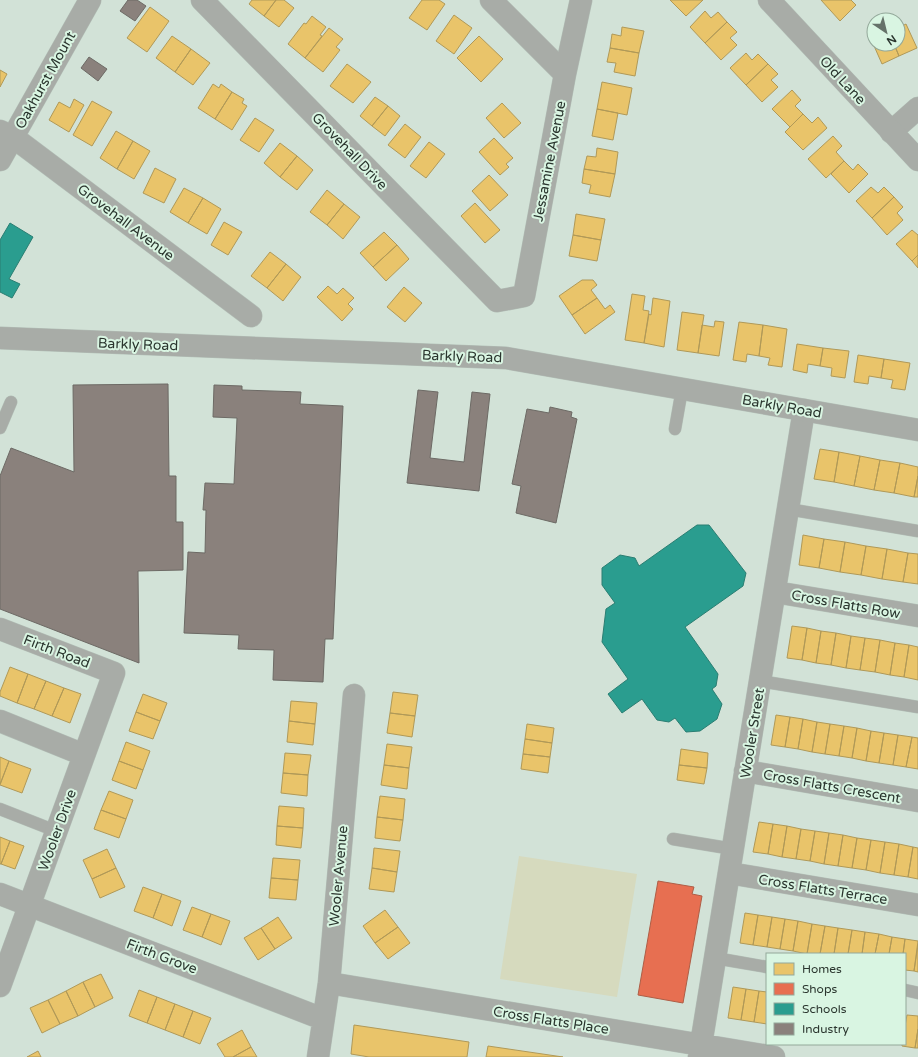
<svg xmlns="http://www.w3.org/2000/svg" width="918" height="1057" viewBox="0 0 918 1057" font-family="'Varela Round',sans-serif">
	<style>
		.green { fill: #d6dabe }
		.homes { fill: #e9c46a; stroke: #b09958 }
		.shops { fill: #e76f51; stroke: #ae5e46 }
		.schools { fill: #2a9d8f; stroke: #2a7e72 }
		.industry { fill: #8a817c; stroke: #6d6a65 }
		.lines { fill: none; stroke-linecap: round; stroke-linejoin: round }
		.service-casing { stroke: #b2beb6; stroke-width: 13 }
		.minor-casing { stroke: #b2beb6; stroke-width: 23 }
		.tertiary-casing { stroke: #b2beb6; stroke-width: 23 }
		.service { stroke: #a8aca7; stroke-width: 12 }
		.minor { stroke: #a8aca7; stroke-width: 22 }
		.tertiary { stroke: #a8aca7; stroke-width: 22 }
		.labels { text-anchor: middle; stroke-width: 4; stroke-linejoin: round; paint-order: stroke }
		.street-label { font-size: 14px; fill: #2a352e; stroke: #d9f5e2 }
	</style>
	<rect width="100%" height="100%" fill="#d2e2d7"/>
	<path class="green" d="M519 856 637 874 617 997 500 979Z"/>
	<path class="homes" d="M252 0H276L264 16 249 4Z
		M276 0H284L294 8 279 27 264 16Z
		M422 0H439L445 4 427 30 409 18Z
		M670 0H703L686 16Z
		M821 0H851L856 5 840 21Z
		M150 7 169 21 147 52 127 38Z
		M705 11 711 18 718 12 727 22 705 43 690 27Z
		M454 15 472 28 454 54 436 41Z
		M312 16 326 27 320 35 322 36 305 58 288 44 304 23 306 24Z
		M727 22 737 32 730 38 737 45 721 60 705 43Z
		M906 24 917 48 899 56 894 44H898V28Z
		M622 27 644 31 639 53 610 48 612 34 621 36Z
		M329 28 343 39 336 47 340 50 323 72 305 58Z
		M172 36 191 49 175 72 156 58Z
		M479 36 503 59 481 82 457 58Z
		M874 38V44H894L899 56 882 64 871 39Z
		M610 48 639 53 635 76 614 72 616 63 607 62Z
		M191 49 210 63 193 85 175 72Z
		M746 53 752 60 758 54 768 64 746 85 730 68Z
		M347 64 371 82 353 103 330 86Z
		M768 64 778 74 771 80 778 87 762 102 746 85Z
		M0 70 7 74 0 87Z
		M602 82 632 88 627 115 597 109Z
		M213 84 219 88 221 84 232 92 215 119 198 108Z
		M792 90 801 100 795 106 803 114 790 127 772 109Z
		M232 92 244 99 242 103 247 106 232 130 215 119Z
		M375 97 388 106 372 126 360 116Z
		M74 99 84 105 69 132 49 120 59 102 70 108Z
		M92 101 112 112 92 146 73 135Z
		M502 103 521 123 504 138 486 118Z
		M388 106 400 116 385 136 372 126Z
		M597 109 618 113 613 140 592 136Z
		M803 114 812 123 818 117 827 128 803 150 785 132Z
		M255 118 274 130 259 152 240 140Z
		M405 124 421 137 405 158 388 145Z
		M116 131 133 141 117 169 100 158Z
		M833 136 842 146 836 152 844 161 826 178 808 159Z
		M494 138 513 158 506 164 509 167 500 175 479 152Z
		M133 141 150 151 134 179 117 169Z
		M429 142 445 154 426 178 410 166Z
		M280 143 297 156 280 177 264 163Z
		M597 148 618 152 615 174 584 169 587 156 596 157Z
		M297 156 313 170 297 190 280 177Z
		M844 161 853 170 858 164 868 174 849 193 831 174Z
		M155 168 176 179 164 203 143 193Z
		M584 169 615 174 610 197 589 193 591 185 582 183Z
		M489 175 508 195 490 211 472 191Z
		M871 187 878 193 884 187 894 197 872 218 856 201Z
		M184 188 203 198 188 223 170 212Z
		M327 190 344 204 327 225 310 212Z
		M894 197 903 207 897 213 903 220 887 235 872 218Z
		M203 198 221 209 207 234 188 223Z
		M475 203 500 230 485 243 461 216Z
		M344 204 360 217 343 239 327 225Z
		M576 214 605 219 601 240 573 235Z
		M224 222 242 232 228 255 211 245Z
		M912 230 918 235V255L912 261 896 244Z
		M384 232 397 245 373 267 360 253Z
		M573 235 601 240 597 261 569 256Z
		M397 245 409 259 386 281 373 267Z
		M270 252 286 264 267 288 251 276Z
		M918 255V268L912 261Z
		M286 264 301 277 283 301 267 288Z
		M582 280H593L597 285 591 290 597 298 572 315 559 296Z
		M328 286 337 294 343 288 354 298 348 304 353 309 342 321 317 297Z
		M404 287 422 303 405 322 387 307Z
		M632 294 645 296 643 310 649 311 644 343 625 340Z
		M597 298 605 309 610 305 615 312 585 334 572 315Z
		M653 298 670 301 664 347 644 343 649 314 651 315Z
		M682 312 704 315 698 353 677 350Z
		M715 321 724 322 719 356 698 353 702 325 714 327Z
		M739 322 763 325 759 356 747 354 746 362 733 360Z
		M763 325 787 329 782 367 768 365 770 358 759 356Z
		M797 344 823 348 820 366 808 364 807 373 793 370Z
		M823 348 849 351 845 378 831 376 832 368 820 366Z
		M858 355 884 359 881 378 869 376 868 384 854 382Z
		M884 359 910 363 905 390 891 388 893 380 881 378Z
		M820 449 839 452 834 482 814 479Z
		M839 452 860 456 854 486 834 482Z
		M860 456 880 460 874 490 854 486Z
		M880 460 900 463 894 493 874 490Z
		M900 463 918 467V476L914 497 894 493Z
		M918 476V497H914Z
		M803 535 824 539 819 568 799 565Z
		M824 539 845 542 840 572 819 568Z
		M845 542 866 546 861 575 840 572Z
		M866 546 887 549 882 579 861 575Z
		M887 549 908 553 903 582 882 579Z
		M908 553 918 554V584L903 582Z
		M792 626 807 628 802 660 787 658Z
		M807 628 821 631 816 663 802 660Z
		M821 631 836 633 831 665 816 663Z
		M836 633 851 636 846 668 831 665Z
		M851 636 865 638 860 670 846 668Z
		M865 638 880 640 875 672 860 670Z
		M880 640 895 643 890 675 875 672Z
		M895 643 909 645 904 677 890 675Z
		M909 645 918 647V680L904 677Z
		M10 667 28 674 17 703 0 696V692Z
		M28 674 46 681 34 709 17 703Z
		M46 681 64 688 52 716 34 709Z
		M64 688 81 694 70 723 52 716Z
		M393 692 418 695 415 716 390 713Z
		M143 694 167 703 160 721 136 712Z
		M291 701 317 703 315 724 289 721Z
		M136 712 160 721 153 739 129 731Z
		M390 713 415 716 412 737 387 733Z
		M776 715 790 717 785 747 771 745Z
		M790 717 803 719 798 749 785 747Z
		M803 719 817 722 812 752 798 749Z
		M289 721 315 724 313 745 287 742Z
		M817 722 830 724 825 754 812 752Z
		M527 724 554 728 552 743 525 739Z
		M830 724 844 726 839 756 825 754Z
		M844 726 857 728 852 758 839 756Z
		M857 728 871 731 866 761 852 758Z
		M871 731 884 733 879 763 866 761Z
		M884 733 898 735 893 765 879 763Z
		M898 735 912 737 906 767 893 765Z
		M912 737 918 738V769L906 767Z
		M525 739 552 743 550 757 523 754Z
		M126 742 150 751 143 770 119 761Z
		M387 744 412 747 409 768 384 765Z
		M681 749 708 753 707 768 679 765Z
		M285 753 311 755 308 775 283 773Z
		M523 754 550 757 548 773 521 769Z
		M0 757 9 761 0 784Z
		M9 761 31 769 22 793 0 785Z
		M119 761 143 770 136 789 112 780Z
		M384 765 409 768 407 789 381 785Z
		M679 765 707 768 704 784 677 780Z
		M283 773 308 775 307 796 281 793Z
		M109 791 133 800 126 819 101 810Z
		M380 796 405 799 403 820 377 817Z
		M279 806 304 808 303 828 277 826Z
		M101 810 126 819 119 838 94 829Z
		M377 817 403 820 400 841 375 838Z
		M759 822 773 824 768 854 753 852Z
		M773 824 787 826 782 857 768 854Z
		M277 826 303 828 301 848 276 845Z
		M787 826 801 829 796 859 782 857Z
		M801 829 815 831 810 861 796 859Z
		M815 831 829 833 824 864 810 861Z
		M829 833 843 835 838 866 824 864Z
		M843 835 857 838 852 868 838 866Z
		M0 837 10 841 1 864H0Z
		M857 838 871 840 866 870 852 868Z
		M871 840 885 842 880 873 866 870Z
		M10 841 24 846 15 869 1 864Z
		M885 842 899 844 894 875 880 873Z
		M899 844 913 847 908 877 894 875Z
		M913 847 918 848V879L908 877Z
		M374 848 400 851 397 872 372 868Z
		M107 849 116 868 92 879 83 860Z
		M273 858 300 860 298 880 271 878Z
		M116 868 125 887 100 898 92 879Z
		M372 868 397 872 394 892 369 889Z
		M271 878 298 880 296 900 269 898Z
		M143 887 162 894 153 918 134 911Z
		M162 894 181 901 172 926 153 918Z
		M192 907 211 914 202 937 183 930Z
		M385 910 398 927 375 943 363 926Z
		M745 913 758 915 753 945 740 943Z
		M211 914 230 921 221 945 202 937Z
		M758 915 772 917 767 947 753 945Z
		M278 917 292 938 275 949 261 928Z
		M772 917 785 919 780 949 767 947Z
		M785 919 798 921 793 951 780 949Z
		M798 921 812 924 807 954 793 951Z
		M812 924 825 926 820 954H807Z
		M825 926 838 928 834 954H820Z
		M398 927 410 943 388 959 375 943Z
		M261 928 275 949 258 960 244 938Z
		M838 928 852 930 848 954H834Z
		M852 930 865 932 862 954H848Z
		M865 932 879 934 875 954H862Z
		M879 934 892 937 889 954H875Z
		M892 937 905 939 903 954H889Z
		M905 939 918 941 914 971 905 970V954H903Z
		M918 945V972L914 971Z
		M101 974 113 998 95 1007 83 982Z
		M83 982 95 1007 78 1016 66 991Z
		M733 987 746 989 741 1020 728 1018Z
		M746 989 759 991 754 1022 741 1020Z
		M139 990 157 997 147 1023 129 1016Z
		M66 991 78 1016 60 1024 48 1000Z
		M759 991 767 992V1024L754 1022Z
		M157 997 175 1004 165 1030 147 1023Z
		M48 1000 60 1024 42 1033 30 1008Z
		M175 1004 193 1011 183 1037 165 1030Z
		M193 1011 211 1018 200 1044 183 1037Z
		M907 1015 918 1016V1029L915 1048 902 1046V1044H905V1026Z
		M354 1025 469 1042 467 1057H369L351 1054Z
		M918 1029V1048H915Z
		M242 1030 251 1047 233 1057H225L217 1044Z
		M488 1046 563 1057H486Z
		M251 1047 257 1057H233Z
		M38 1051 41 1057H27Z"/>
	<path class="shops" d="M658 881 694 887 692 894 702 896 683 1003 638 995Z"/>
	<path class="schools" d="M10 223 33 237 9 279 20 284 12 298 0 292V240Z
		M697 525H709L746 573 743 586 685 627 718 674 716 686 712 689 722 704 717 719 700 731 686 732 675 718 669 722 657 720 642 699 622 713 608 694 628 679 602 642 606 609 615 603 602 585V568L620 555 635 558 639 566Z"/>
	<path class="industry" d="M128 0H137L146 6 135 21 120 11Z
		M89 57 107 69 98 81 81 68Z
		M168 384 169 476H176V522H183V570L138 571 139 663 0 609V476L11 448 74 472 73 385Z
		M214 385 242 386V390L301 392 300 404 343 406 333 639H325L323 682 273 680 274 650 238 649 239 635 184 633 188 552 205 553 206 510H203L205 483 234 484 237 418 213 417Z
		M418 390 438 392 430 458 464 462 472 392 490 394 479 491 407 483Z
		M550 407 572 412 571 417 577 419 556 523 516 513 521 486 512 484 527 409 549 413Z"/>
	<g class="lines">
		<defs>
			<path id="service" d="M0 428 11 402
				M675 429 682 389
				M788 509 918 531
				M760 681 918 707
				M0 809 56 831
				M673 839 733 849
				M715 958 767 967
				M905 990 918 993"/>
			<path id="minor" d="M202 0 497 301 524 296 565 74 581 0
				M491 0 565 74
				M0 131 13 137 251 316
				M891 132 918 108
				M0 160 90 0
				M775 592 918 616
				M0 629 114 673 0 986
				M0 721 84 755
				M745 771 918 801
				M729 873 918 905
				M0 894 323 1019
				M329 983 774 1057
				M318 1057 329 983 354 695
				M699 1057 804 410"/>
			<path id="tertiary" d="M769 0 918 160
				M0 338 506 358 918 430"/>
		</defs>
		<use href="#service" class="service-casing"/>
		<use href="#minor" class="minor-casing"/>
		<use href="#tertiary" class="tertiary-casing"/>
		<use href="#service" class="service"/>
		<use href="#minor" class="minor"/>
		<use href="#tertiary" class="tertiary"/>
	</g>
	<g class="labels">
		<g class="street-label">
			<text transform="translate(45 80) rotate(-61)" y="5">Oakhurst Mount</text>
			<text transform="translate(843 80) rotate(47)" y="5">Old Lane</text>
			<text transform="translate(350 151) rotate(46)" y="5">Grovehall Drive</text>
			<text transform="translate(549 161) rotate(-79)" y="5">Jessamine Avenue</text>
			<text transform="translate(126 222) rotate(37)" y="5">Grovehall Avenue</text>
			<text transform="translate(138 344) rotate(2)" y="5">Barkly Road</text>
			<text transform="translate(462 356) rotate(2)" y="5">Barkly Road</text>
			<text transform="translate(782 406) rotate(10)" y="5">Barkly Road</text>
			<text transform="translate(846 604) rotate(10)" y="5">Cross Flatts Row</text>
			<text transform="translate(57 651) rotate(21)" y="5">Firth Road</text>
			<text transform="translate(752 733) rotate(-81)" y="5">Wooler Street</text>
			<text transform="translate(832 786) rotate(10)" y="5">Cross Flatts Crescent</text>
			<text transform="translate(57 830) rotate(-70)" y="5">Wooler Drive</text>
			<text transform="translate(338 876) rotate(-85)" y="5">Wooler Avenue</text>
			<text transform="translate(823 889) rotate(9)" y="5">Cross Flatts Terrace</text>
			<text transform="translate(162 956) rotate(21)" y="5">Firth Grove</text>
			<text transform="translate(551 1020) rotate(9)" y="5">Cross Flatts Place</text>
		</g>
	</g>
	<rect x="766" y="953" width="140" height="92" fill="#d9f5e2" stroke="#93a89a"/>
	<rect x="774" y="963" width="20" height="12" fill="#e9c46a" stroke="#93a89a"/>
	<text x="802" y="973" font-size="12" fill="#2a352e">Homes</text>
	<rect x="774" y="983" width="20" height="12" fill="#e76f51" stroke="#93a89a"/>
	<text x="802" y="993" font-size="12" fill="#2a352e">Shops</text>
	<rect x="774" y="1003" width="20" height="12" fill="#2a9d8f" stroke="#93a89a"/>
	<text x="802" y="1013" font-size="12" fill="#2a352e">Schools</text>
	<rect x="774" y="1023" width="20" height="12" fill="#8a817c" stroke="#93a89a"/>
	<text x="802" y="1033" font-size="12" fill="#2a352e">Industry</text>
	<g transform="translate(886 32) rotate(145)"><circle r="19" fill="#d9f5e2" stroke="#93a89a"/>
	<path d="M0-3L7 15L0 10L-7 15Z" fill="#657269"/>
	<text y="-6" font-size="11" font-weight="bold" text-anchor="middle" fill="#2a352e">N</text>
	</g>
</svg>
